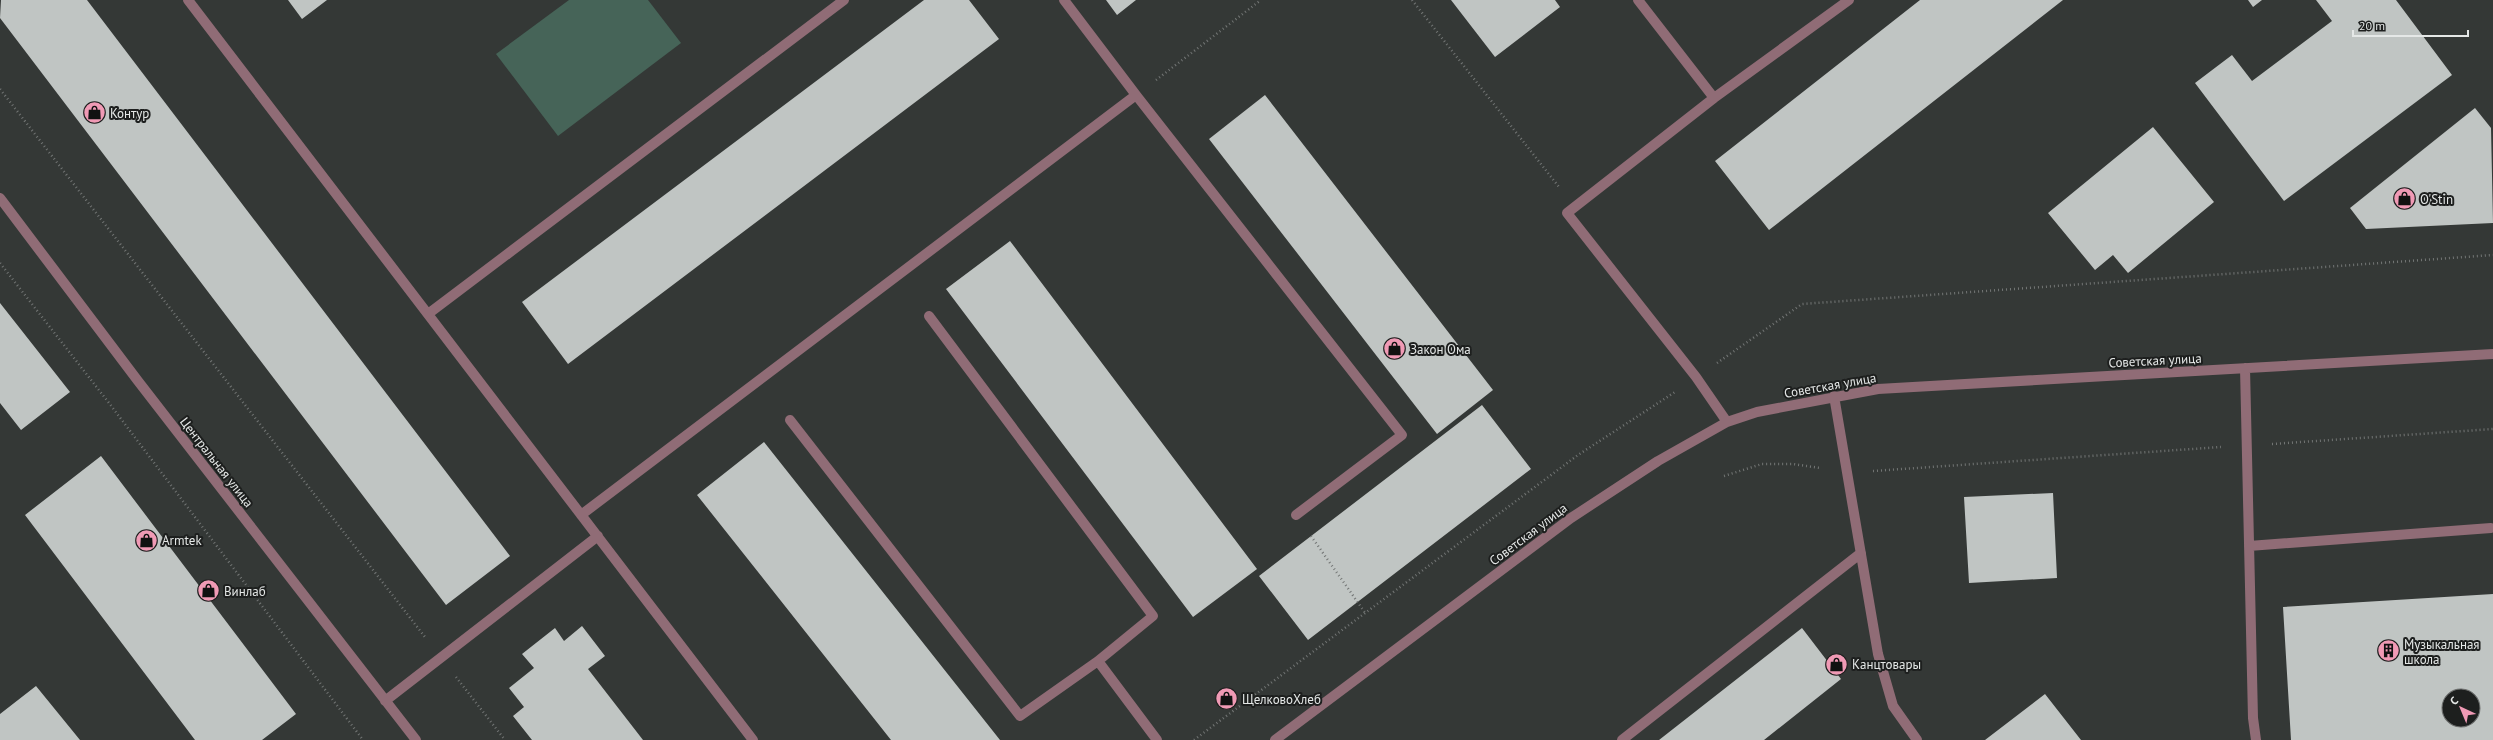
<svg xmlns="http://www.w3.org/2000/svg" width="2493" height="740" viewBox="0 0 2493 740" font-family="'PT Sans',sans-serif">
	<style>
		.green { fill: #466458 }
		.building { fill: #c0c5c3; fill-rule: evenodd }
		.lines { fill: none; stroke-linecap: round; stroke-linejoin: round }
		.path { stroke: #737675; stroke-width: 2.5; stroke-dasharray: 1 3; stroke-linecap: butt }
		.minor { stroke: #906c76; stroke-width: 10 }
		.labels { text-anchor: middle; stroke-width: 4; stroke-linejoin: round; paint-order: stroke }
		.poi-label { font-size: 13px; fill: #e5e8e7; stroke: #1d1f1e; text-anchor: start }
		.street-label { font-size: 13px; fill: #e5e8e7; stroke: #1d1f1e }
	</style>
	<rect width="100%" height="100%" fill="#343836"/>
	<path class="green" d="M569 0H648L681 43 558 136 496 54Z"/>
	<path class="building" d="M1 0H87L510 556 446 605 0 18Z
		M288 0H327L302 19Z
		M924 0H969L999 39 568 364 522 302Z
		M1106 0H1136L1117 15Z
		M1451 0H1555L1560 7 1495 57Z
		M1920 0H2063L1769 230 1715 161Z
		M2248 0H2262L2253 7Z
		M2316 0H2396L2452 75 2284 201 2195 83 2232 55 2252 81 2332 21Z
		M1265 95 1493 390 1437 434 1209 139Z
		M2475 108 2491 128 2493 223 2366 229 2350 208Z
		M2153 127 2214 202 2128 273 2113 255 2095 270 2048 213Z
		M1010 241 1257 569 1193 617 946 289Z
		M0 303 70 392 21 430 0 403Z
		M1482 405 1531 469 1308 640 1259 576Z
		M764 442 1000 740H891L697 495Z
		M101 456 296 714 262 740H195L25 515Z
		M2053 493 2057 578 1969 583 1964 497Z
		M2493 594V740H2291L2283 607ZM2449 696H2473V720H2449Z
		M582 626 605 656 588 669 643 740H532L513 716 524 707 509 688 534 668 522 654 555 628 564 641Z
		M1802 628 1841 679 1764 740H1659Z
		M36 686 80 740H0V714Z
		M2045 694 2081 740H1985Z"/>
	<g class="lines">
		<path class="path" d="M1412 0 1559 187
			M1156 80 1261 0
			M0 89 425 637
			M0 263 109 403 363 740
			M1717 363 1802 304 2493 255
			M2272 444 2493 429
			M1873 471 2221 447
			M1724 476 1762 464H1793L1820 468
			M1311 536 1366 614
			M456 677 505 740
			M1194 740 1578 455 1675 392"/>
		<path class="minor" d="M188 0 753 740
			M1638 0 1714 98
			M1136 95 1402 435 1296 515
			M0 198 138 381 416 740
			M428 314 844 0
			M929 316 1153 616 1098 661 1157 740
			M2245 368 2253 718 2256 740
			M1834 396 1878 654 1893 706 1917 740
			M790 420 1020 716 1098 661
			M1727 422 1696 377 1567 213 1714 98 1849 0
			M581 515 1136 95 1064 0
			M2249 546 2491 528
			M385 701 598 536
			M1275 740 1571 518 1658 461 1727 422 1757 412 1878 389 2493 354
			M1622 740 1861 553"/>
	</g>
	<defs>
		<symbol id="shop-disc" viewBox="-11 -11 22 22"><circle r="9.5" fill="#f09ab5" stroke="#1d1f1e"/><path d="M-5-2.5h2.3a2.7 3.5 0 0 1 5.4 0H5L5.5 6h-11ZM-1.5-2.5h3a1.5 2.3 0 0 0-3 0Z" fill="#111"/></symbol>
		<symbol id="building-disc" viewBox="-11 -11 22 22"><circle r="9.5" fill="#f09ab5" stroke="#1d1f1e"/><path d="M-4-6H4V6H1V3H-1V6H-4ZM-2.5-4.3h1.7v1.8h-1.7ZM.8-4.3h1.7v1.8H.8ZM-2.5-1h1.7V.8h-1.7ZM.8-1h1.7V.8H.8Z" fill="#111"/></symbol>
	</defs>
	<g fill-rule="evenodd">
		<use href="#shop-disc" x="82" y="100" width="25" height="25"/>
		<use href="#shop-disc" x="2392" y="186" width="25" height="25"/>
		<use href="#shop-disc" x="1382" y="336" width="25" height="25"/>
		<use href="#shop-disc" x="134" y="528" width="25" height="25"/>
		<use href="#shop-disc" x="196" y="578" width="25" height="25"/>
		<use href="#building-disc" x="2376" y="638" width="25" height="25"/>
		<use href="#shop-disc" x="1824" y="652" width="25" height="25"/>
		<use href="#shop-disc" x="1214" y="686" width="25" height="25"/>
	</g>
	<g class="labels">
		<g class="poi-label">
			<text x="110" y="118">Контур</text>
			<text x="2420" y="204">O'Stin</text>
			<text x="1410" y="354">Закон Ома</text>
			<text x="162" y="545">Armtek</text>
			<text x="224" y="596">Винлаб</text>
			<text x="2404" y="649">Музыкальная<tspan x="2404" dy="15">школа</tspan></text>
			<text x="1852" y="669">Канцтовары</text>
			<text x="1242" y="704">ЩелковоХлеб</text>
		</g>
		<g class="street-label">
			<text transform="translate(2155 360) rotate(-3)" y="5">Советская улица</text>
			<text transform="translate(1830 385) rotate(-10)" y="5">Советская улица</text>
			<text transform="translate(217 462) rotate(52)" y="5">Центральная улица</text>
			<text transform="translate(1528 534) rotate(-37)" y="5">Советская улица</text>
		</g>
	</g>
	<g transform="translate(2461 708) rotate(316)"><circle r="19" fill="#1d1f1e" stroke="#6d6f6e"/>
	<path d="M0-3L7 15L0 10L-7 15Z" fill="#f09ab5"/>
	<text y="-6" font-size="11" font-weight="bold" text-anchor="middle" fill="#e5e8e7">С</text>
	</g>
	<path d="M2353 30v6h115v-6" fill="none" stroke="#e5e8e7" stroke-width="2"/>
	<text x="2359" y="30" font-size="12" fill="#e5e8e7" stroke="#1d1f1e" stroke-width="3" paint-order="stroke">20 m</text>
</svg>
